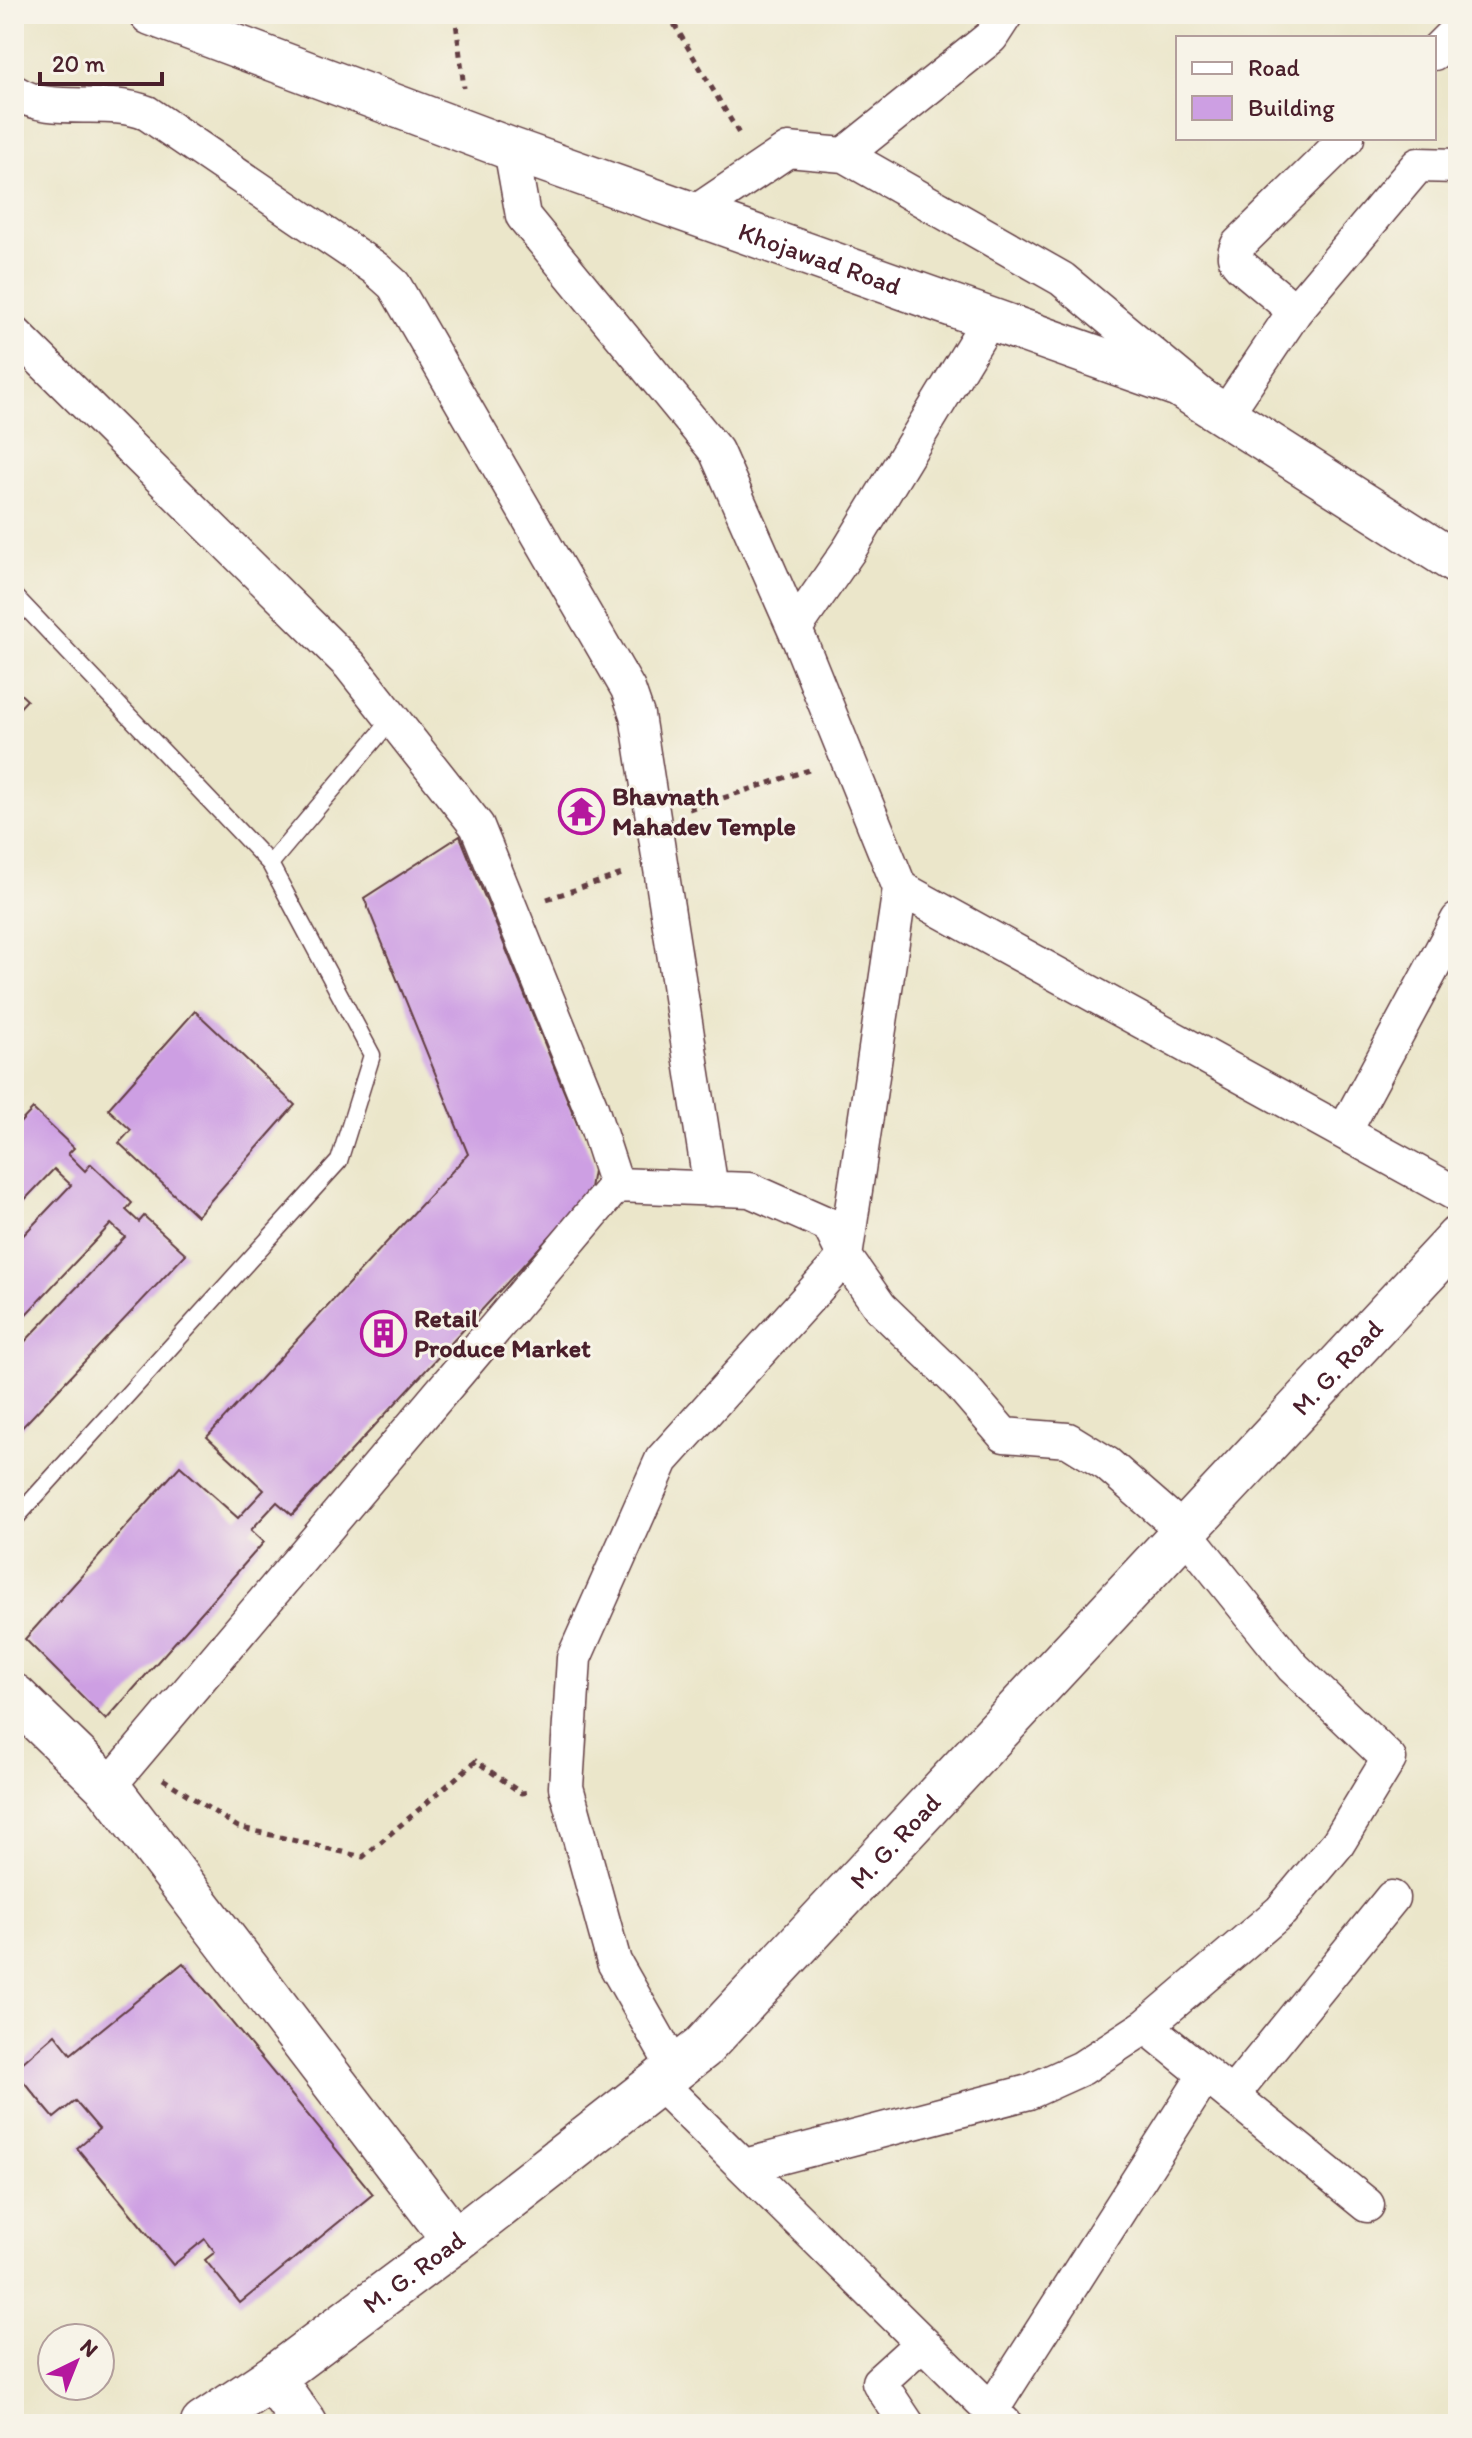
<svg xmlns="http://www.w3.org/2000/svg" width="1472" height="2438" viewBox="0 0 1472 2438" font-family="Itim,sans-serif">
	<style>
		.building { fill: #cd9fe3 }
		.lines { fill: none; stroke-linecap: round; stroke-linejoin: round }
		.service-casing { stroke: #623d43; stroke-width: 19 }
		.minor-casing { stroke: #623d43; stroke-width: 37 }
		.tertiary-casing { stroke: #623d43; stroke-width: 45 }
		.secondary-casing { stroke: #623d43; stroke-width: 47 }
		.path { stroke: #623d43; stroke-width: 5; stroke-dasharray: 6 6; stroke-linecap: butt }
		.service { stroke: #fff; stroke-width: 16 }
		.minor { stroke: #fff; stroke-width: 34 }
		.tertiary { stroke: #fff; stroke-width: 42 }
		.secondary { stroke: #fff; stroke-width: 44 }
		.labels { text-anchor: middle; stroke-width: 6; stroke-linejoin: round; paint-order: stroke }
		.street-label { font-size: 26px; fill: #4a1f2b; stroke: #f7f3e8 }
		.poi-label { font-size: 26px; font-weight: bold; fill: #4a1f2b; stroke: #f7f3e8; text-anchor: start }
	</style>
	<rect width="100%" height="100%" fill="#f7f3e8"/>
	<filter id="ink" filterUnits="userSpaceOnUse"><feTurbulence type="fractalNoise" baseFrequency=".0125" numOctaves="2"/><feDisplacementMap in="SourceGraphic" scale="16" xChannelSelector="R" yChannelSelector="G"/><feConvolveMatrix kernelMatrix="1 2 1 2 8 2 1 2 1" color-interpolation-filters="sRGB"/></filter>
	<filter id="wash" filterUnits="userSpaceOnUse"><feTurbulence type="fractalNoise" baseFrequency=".006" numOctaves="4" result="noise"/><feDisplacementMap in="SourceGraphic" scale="32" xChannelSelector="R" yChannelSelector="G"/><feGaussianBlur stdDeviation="1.8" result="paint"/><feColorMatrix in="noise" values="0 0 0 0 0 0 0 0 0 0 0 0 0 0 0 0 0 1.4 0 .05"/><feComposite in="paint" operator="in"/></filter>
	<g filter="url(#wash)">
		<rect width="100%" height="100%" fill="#ebe6ca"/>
		<g id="blocks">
			<path class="building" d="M14 688 27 700 14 714Z
				M460 836 594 1165 589 1194 292 1515 277 1502 251 1530 264 1542 106 1720 25 1639 180 1466 238 1518 264 1490 207 1437 468 1154 364 898Z
				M195 1011 295 1105 197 1216 119 1143 131 1130 108 1109Z
				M33 1109 74 1148 68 1154 85 1171 91 1164 132 1203 126 1210 139 1222 144 1216 186 1254 14 1436V1353L125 1237 111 1224 14 1327V1245L71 1185 54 1169 14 1211V1129Z
				M183 1963 373 2194 240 2303 205 2260 215 2252 205 2239 173 2265 77 2148 99 2129 75 2101 54 2118 14 2070 55 2034 71 2054Z"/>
		</g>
	</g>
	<g filter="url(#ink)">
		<use href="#blocks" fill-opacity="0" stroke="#623d43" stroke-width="2"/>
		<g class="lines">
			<defs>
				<path id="service" d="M14 595 270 864 372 1055 339 1161 14 1520
					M270 864 392 719"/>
				<path id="minor" d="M1434 53 1458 29
					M14 92C53 117 105 96 147 113L375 268 394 285 628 689 637 715 711 1189
					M511 149 523 216 716 451 802 646 900 888 1458 1195
					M844 155 991 37 1006 14
					M693 214 788 150 844 155 1062 279 1225 415 1295 311 1418 165 1458 166
					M1295 311 1241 266C1234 259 1233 255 1238 245L1347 138
					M14 333 350 665 477 826 591 1108 616 1185 108 1787
					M795 628 849 550 990 318
					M1344 1132 1458 920
					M616 1185 750 1190 829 1225 845 1257 880 1307 960 1384 1004 1435 1068 1440 1107 1464 1184 1531 1293 1667 1389 1759 1338 1843 1281 1911 1146 2026 1082 2068 1029 2092 745 2166
					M1146 2026 1367 2205
					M675 2069 614 1962 566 1787 574 1658 662 1460 845 1257 900 888
					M658 2082 1005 2424
					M1232 2095 1392 1898
					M991 2411 1206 2074
					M907 2424 879 2382 922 2343"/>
				<g id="tertiary">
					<path id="s1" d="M151 14 511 149 1179 386 1458 564"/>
				</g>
				<g id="secondary">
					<path d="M14 1696 108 1787 455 2241"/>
					<path d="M272 2378 305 2424"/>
					<path id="s2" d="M203 2424 272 2378 455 2241 702 2048 1458 1238"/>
				</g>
			</defs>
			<use href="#service" class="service-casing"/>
			<use href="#minor" class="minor-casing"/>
			<use href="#tertiary" class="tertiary-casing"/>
			<use href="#secondary" class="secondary-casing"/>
			<path class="path" d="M455 14 464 88
				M668 14 741 137
				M689 809 812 769
				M547 899 625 873
				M163 1779 238 1827 363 1857 476 1761 521 1793 529 1792"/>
			<use href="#service" class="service"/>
			<use href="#minor" class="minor"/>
			<use href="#tertiary" class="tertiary"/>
			<use href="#secondary" class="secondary"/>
		</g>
	</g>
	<defs>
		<symbol id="temple-ring" viewBox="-11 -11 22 22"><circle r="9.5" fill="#f7f3e8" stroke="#b5179e" stroke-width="1.5"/><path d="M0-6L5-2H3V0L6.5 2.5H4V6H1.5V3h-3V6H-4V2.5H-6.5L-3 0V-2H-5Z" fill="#b5179e"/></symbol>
		<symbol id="building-ring" viewBox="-11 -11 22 22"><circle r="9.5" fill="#f7f3e8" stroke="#b5179e" stroke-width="1.5"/><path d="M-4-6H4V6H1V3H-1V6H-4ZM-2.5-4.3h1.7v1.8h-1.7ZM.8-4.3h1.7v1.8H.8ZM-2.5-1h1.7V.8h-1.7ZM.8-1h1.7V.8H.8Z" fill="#b5179e"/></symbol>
	</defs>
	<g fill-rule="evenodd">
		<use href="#temple-ring" x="556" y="786" width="51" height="51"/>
		<use href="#building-ring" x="358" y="1308" width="51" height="51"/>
	</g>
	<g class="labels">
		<g class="street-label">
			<text dy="9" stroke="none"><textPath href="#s1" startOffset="712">Khojawad Road</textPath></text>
			<text dy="9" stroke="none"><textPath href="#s2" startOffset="1556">M. G. Road</textPath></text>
			<text dy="9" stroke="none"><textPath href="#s2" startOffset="908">M. G. Road</textPath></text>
			<text dy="9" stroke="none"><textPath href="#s2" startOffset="260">M. G. Road</textPath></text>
		</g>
		<g class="poi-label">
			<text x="612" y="805">Bhavnath<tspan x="612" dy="30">Mahadev Temple</tspan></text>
			<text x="414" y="1327">Retail<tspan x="414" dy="30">Produce Market</tspan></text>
		</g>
	</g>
	<rect width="1472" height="2438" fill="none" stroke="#f7f3e8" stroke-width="48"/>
	<rect x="1176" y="36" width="260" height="104" fill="#f7f3e8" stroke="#b29e9c" stroke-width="2"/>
	<rect x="1192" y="62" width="40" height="12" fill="#ffffff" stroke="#b29e9c" stroke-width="2"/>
	<text x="1248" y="76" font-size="24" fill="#4a1f2b">Road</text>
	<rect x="1192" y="96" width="40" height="24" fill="#cd9fe3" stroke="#b29e9c" stroke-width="2"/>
	<text x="1248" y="116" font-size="24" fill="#4a1f2b">Building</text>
	<g transform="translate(76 2362) rotate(43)"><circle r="38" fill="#f7f3e8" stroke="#b29e9c" stroke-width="2"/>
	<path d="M0-6L14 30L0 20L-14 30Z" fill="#b5179e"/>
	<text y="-12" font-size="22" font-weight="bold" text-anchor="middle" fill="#4a1f2b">N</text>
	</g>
	<path d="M40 72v12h122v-12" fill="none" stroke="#4a1f2b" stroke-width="4"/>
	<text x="52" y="72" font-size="24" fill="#4a1f2b" stroke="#f7f3e8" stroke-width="6" paint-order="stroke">20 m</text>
</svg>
